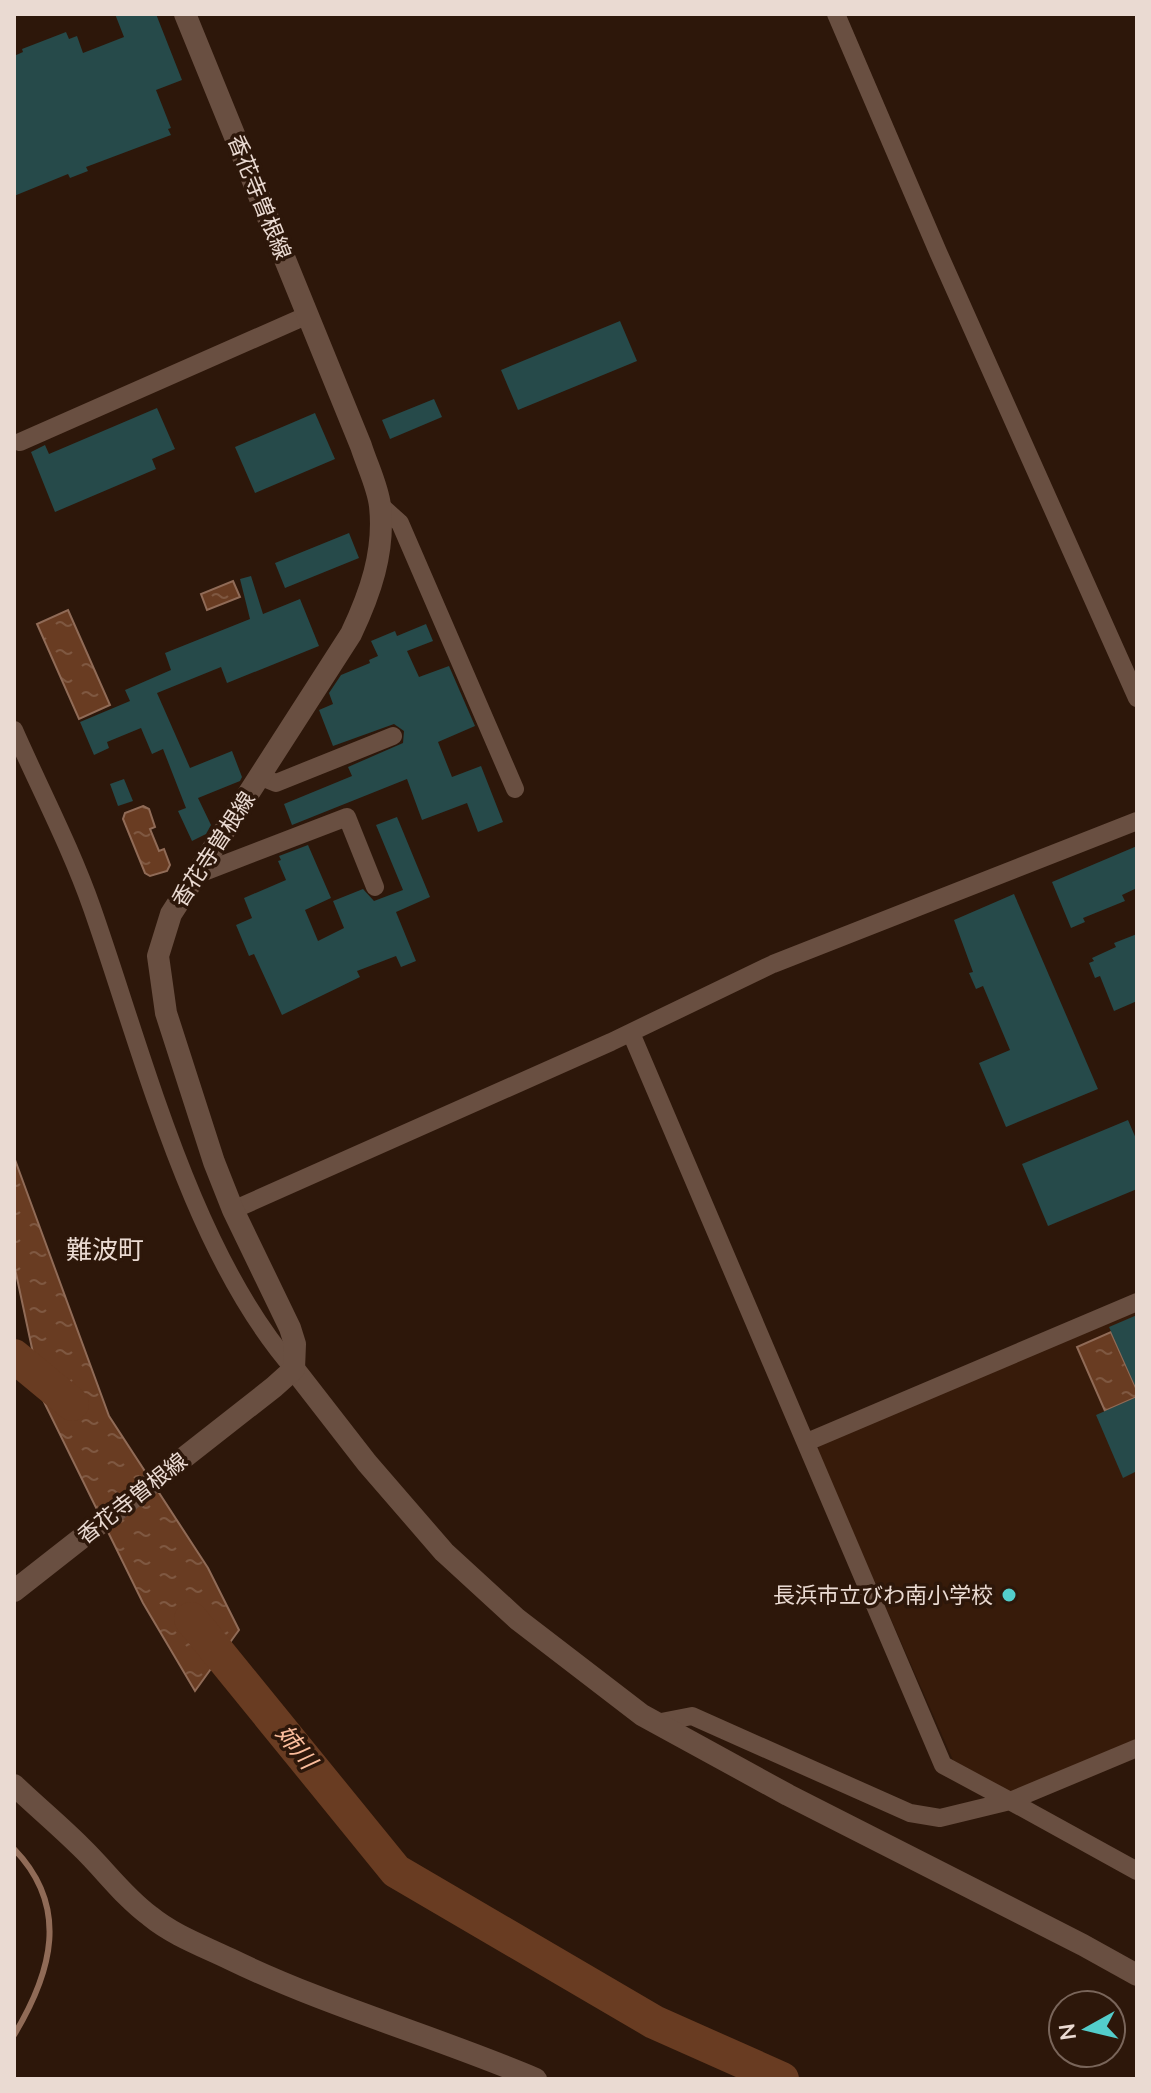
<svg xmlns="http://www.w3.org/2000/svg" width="1151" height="2093" viewBox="0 0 1151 2093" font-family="Mulish,'Noto Sans JP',sans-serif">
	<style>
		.built { fill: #371b0a }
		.water { fill: url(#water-ripples); stroke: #906b57; stroke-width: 2 }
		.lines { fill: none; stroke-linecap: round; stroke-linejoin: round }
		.stream { stroke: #906b57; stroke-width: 6 }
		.river { stroke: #693c22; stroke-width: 34 }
		.building { fill: #264a4a }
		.minor { stroke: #694f41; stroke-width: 18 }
		.tertiary { stroke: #694f41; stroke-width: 22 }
		.secondary { stroke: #694f41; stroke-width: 22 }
		.poi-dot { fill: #53cdcb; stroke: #2d170a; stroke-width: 3 }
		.labels { text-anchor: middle; stroke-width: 7; stroke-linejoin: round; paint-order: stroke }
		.street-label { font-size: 22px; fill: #eadad2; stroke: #2d170a }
		.poi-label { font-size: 22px; fill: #eadad2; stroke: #2d170a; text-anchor: end }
		.water-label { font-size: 24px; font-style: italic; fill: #fbbd9c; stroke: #2d170a }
		.quarter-label { font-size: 26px; fill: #eadad2; stroke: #2d170a }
	</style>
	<defs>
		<pattern id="water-ripples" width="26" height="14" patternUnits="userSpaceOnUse" patternTransform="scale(2)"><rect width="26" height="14" fill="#693c22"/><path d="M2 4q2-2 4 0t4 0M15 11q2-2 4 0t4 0" fill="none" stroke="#7f5841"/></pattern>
	</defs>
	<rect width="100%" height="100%" fill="#2d170a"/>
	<path class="built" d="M1137 1307V1739L1009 1793 953 1760 817 1451 822 1440Z"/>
	<path class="water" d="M233 581 240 597 207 610 201 594Z
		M68 610 110 705 79 719 37 624Z
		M143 806 149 809 155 827 150 829 159 851 164 849 170 865 167 871 150 876 145 873 123 819 125 813Z
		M14 1157 109 1416 208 1568 239 1630 195 1691 143 1603 43 1400 14 1264Z
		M1111 1332 1137 1390V1397L1105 1411 1077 1347Z"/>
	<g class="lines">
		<path class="stream" d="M14 1849C70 1907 52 1972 14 2035"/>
		<path class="river" d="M14 1356 72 1404
			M191 1619 396 1871 654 2022 782 2079"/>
	</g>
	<path class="building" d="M115 14H156L182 80 156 90 171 128 168 129 171 135 86 167 88 171 70 178 68 174 14 196V56L23 52 22 49 66 32 69 39 77 36 83 53 124 37Z
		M620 321 637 361 518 410 501 370Z
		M434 399 442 417 390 439 382 420Z
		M157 408 175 449 152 459 156 469 55 512 31 452 45 445 49 454Z
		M315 413 335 459 255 493 235 447Z
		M349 533 359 558 285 588 275 563Z
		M251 576 263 614 300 599 319 646 227 683 221 667 157 693 190 768 232 751 242 777 240 781 198 798 211 825 206 834 192 841 178 811 186 808 163 749 152 754 141 728 107 742 109 748 94 755 80 722 130 701 125 690 171 670 165 653 250 619 240 579Z
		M426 624 433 641 407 651 419 677 449 666 475 726 438 742 452 777 481 766 503 822 478 832 467 803 422 820 407 779 292 825 284 804 352 776 348 767 403 743 404 731 394 724 333 746 319 710 333 704 329 693 341 675 370 663 369 660 378 656 371 641 395 631 397 636Z
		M124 779 133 801 118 806 110 784Z
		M397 817 430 897 396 912 416 961 401 967 396 956 357 971 360 977 282 1015 254 954 249 956 236 925 252 918 244 898 286 880 278 861 281 860 279 856 308 845 331 898 305 910 318 941 344 928 333 901 363 889 374 901 403 890 376 825Z
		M1137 846V888L1122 895 1125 901 1083 918 1085 922 1071 928 1052 882Z
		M1014 894 1098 1089 1006 1127 979 1063 1010 1050 983 986 976 989 969 973 973 972 954 920Z
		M1137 934V1001L1114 1011 1100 976 1095 978 1089 963 1094 961 1092 958 1116 947 1114 943Z
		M1128 1120 1137 1141V1189L1048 1226 1022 1164Z
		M1137 1315V1390L1109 1327Z
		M1137 1397V1471L1123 1478 1096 1415Z"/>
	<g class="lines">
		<path class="minor" d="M836 14 938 252 1137 698
			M20 442 308 315
			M380 505 400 523 515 789
			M14 730C40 789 71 848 92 908 143 1053 192 1253 294 1369
			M259 776 276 783 393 736
			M196 875 347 817 375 887
			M631 1033 943 1765 1010 1801 1137 1748
			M233 1210 611 1042 773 964 1137 821
			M807 1442 1137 1302
			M656 1723 692 1716 910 1813 940 1818 1010 1801 1137 1871"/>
		<path class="tertiary" d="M294 1369 367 1463 444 1552 517 1619 642 1715 788 1795 1083 1945 1137 1975
			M14 1785C36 1806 60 1826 81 1847 105 1870 123 1896 150 1916 173 1935 203 1946 230 1959 329 2007 435 2036 536 2079"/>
		<path class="secondary" d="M14 1591 274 1387 294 1369 295 1344 290 1328 233 1210 214 1162 166 1013 158 956 171 914 351 634C370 594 385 552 380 506 378 487 367 465 361 446L185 14"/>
	</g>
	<circle class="poi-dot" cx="1009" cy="1595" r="8"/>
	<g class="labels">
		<g class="street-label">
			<text transform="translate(260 197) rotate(68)" y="8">香花寺曽根線</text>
			<text transform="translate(213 849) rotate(-57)" y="8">香花寺曽根線</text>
			<text transform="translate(132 1498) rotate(-38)" y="8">香花寺曽根線</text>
		</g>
		<g class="poi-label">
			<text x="993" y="1603">長浜市立びわ南小学校</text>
		</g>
		<g class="water-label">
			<text transform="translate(296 1747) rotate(51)" y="8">姉川</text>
		</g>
		<g class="quarter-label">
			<text x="105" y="1259">難波町</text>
		</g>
	</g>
	<rect width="1151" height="2093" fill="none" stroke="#eadad2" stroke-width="32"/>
	<g transform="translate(1087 2029) rotate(262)"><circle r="38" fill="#2d170a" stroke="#79655a" stroke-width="2"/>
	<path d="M0-6L14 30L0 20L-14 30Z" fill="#53cdcb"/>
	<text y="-12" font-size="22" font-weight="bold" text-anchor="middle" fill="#eadad2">N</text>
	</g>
</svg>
